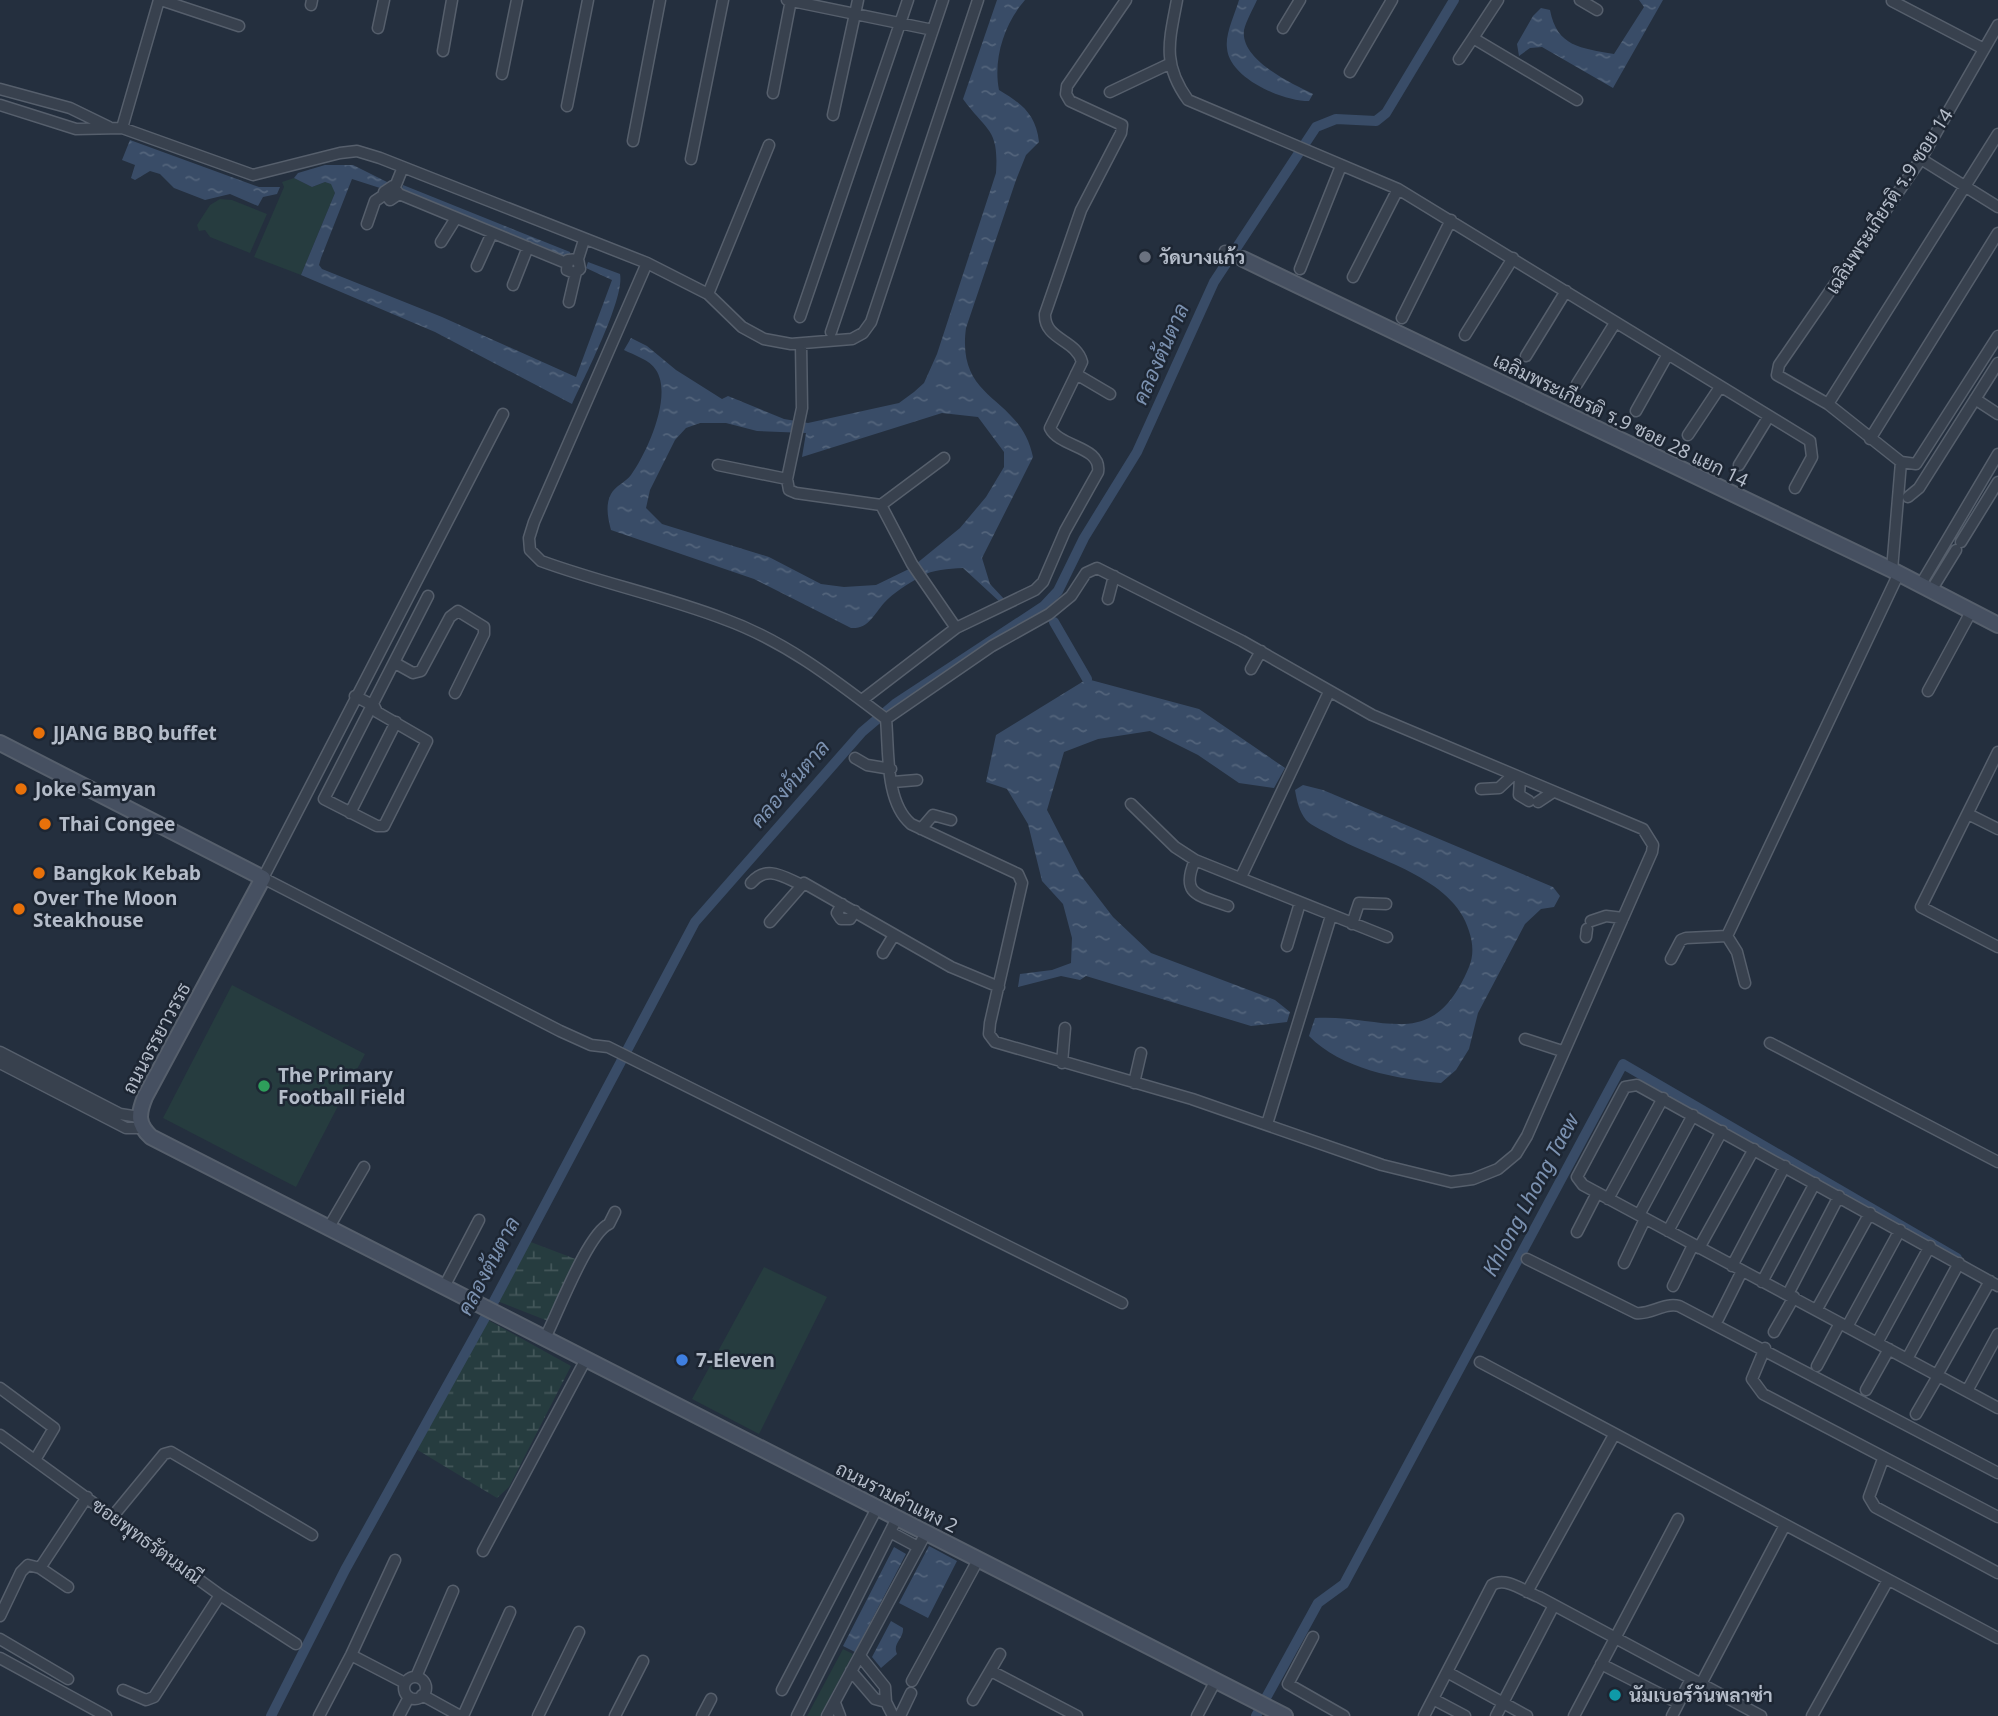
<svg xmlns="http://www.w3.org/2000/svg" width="1998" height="1716" viewBox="0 0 1998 1716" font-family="'Noto Sans',Sarabun,sans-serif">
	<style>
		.grass { fill: #263c3f }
		.wetland { fill: url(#wetland-marsh) }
		.water { fill: url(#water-ripples); fill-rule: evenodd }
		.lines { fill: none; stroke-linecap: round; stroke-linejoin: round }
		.canal { stroke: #394c67; stroke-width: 10 }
		.street-casing { stroke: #565f6c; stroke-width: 13 }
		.secondary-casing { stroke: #565f6c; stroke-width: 18 }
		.street { stroke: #38414e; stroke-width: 10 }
		.secondary { stroke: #465061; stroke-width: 14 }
		.worship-dot { fill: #6b7280; stroke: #1d2633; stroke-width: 2.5 }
		.food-dot { fill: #e8710a; stroke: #1d2633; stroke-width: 2.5 }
		.leisure-dot { fill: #2e9e5b; stroke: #1d2633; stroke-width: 2.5 }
		.shop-dot { fill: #3f7fe0; stroke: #1d2633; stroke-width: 2.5 }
		.culture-dot { fill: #0f9aa8; stroke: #1d2633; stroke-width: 2.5 }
		.labels { text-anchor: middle; stroke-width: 5; stroke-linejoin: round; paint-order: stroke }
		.street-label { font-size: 19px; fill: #b4bcc9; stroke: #1d2633 }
		.poi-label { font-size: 19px; font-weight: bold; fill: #b4bcc9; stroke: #1d2633; text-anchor: start }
		.water-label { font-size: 21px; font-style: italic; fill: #7c92b1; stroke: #1d2633 }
	</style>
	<defs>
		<pattern id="wetland-marsh" width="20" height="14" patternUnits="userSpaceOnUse" patternTransform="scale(1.75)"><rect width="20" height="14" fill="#263c3f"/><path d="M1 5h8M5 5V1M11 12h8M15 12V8" fill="none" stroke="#435659"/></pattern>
		<pattern id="water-ripples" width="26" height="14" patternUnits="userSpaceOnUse" patternTransform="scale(1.75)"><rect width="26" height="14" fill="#394c67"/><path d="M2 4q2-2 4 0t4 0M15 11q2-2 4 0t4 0" fill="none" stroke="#53647b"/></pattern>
	</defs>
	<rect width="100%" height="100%" fill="#242f3e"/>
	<path class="grass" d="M294 178 312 187 325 182 332 184 335 193 301 275 254 257 284 187 282 182Z
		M220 199 232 200 267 214 250 253 210 237 205 230 199 231 197 225 210 205Z
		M232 985 365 1054 296 1187 163 1118Z
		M764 1267 827 1297 759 1434 692 1399Z
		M843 1649 853 1654 820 1716H807Z"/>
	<path class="wetland" d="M528 1241 578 1260 548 1321 497 1301Z
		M488 1320 571 1366 509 1487 497 1498 416 1449Z"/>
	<path class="water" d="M997 0H1025C1004 24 993 59 999 90 1021 103 1036 114 1039 142L1026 155 1016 180 966 328C956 403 1020 394 1033 457L982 558 990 584 1005 600 1001 603 963 568C947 569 934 569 920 577 909 583 893 593 884 603 874 614 869 629 851 628L754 579 611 530C608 519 605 505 611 494 615 486 626 482 631 475 647 453 673 396 656 370 650 360 634 355 624 350L631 338 647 346 676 370 722 399 728 396 784 419 808 423 899 403 914 392 924 383 937 354 996 173C999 128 987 132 963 99ZM942 413 978 417 1004 452V467L986 497 960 528 911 568 876 585 844 587 821 584 769 557 662 524 646 508 650 490 675 440 686 428 700 423H726L757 431 806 433 802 457Z
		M1239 0H1257C1253 9 1246 21 1244 30 1240 60 1291 83 1313 94L1309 101C1282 101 1229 78 1227 48 1225 34 1235 14 1239 0Z
		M1639 0H1663L1613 88 1542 47 1530 48 1519 56 1517 44 1533 16 1541 8 1550 10C1557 47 1581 48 1614 54L1644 7Z
		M130 140 259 187H280L277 194 263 197 258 206 230 194 205 200 174 188 160 174 150 171 135 180 131 178 135 165 122 160Z
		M325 165H353L389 183 380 188 352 179 321 258 319 265 322 269 442 317 576 377 612 280 586 268 588 262 620 274C625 298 584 378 572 404L435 332 301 275 335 193 331 184 325 182 312 187 294 178 298 173Z
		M403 185 570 252 571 256 568 259 401 192Z
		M1087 679 1199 709 1285 768 1274 788 1239 783 1198 755 1150 731 1098 739 1064 752 1047 810 1080 874 1113 917 1151 953 1275 1000 1290 1012 1287 1022 1251 1026 1086 976 1080 980 1061 976 1018 987 1020 974 1052 970 1071 963 1072 938 1063 904 1042 881 1028 824 1007 789 986 782 996 735Z
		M1303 785 1323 790 1553 887 1560 896 1554 907 1541 909 1525 924 1478 1013 1469 1049 1456 1070 1441 1083C1397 1079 1341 1069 1309 1036L1315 1018C1385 1014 1432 1055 1469 967 1474 955 1473 943 1469 931 1454 877 1374 860 1329 834 1322 830 1312 826 1306 820 1299 811 1297 801 1295 790Z
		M929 1546 957 1561 928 1618 899 1603Z
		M894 1547 906 1554 855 1652 843 1646Z
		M891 1621 903 1628C904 1639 892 1643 897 1654L881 1668 872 1657Z"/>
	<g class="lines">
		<path class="canal" d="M1054 622 1087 679
			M271 1716 345 1570 492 1305 695 922 862 732 895 704 1044 606 1058 591 1084 538 1137 452 1214 282 1316 127 1336 119 1376 121 1386 113 1454 0
			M1256 1716 1318 1603 1344 1584 1623 1064 1957 1258"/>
		<defs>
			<path id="street" d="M161 0 239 26
				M787 0 933 30
				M1177 0C1169 42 1162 64 1188 100L1398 189 1810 441 1812 457 1795 488
				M1498 0 1473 38 1577 100
				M1580 0 1597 10
				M1892 1 1984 49
				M311 5 312 0
				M1998 25 1921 159 1779 365 1777 375 1828 404 1901 462 1916 464 1998 336
				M378 28 384 0
				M1283 28 1300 0
				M443 51 452 0
				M1459 59 1473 38
				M1350 72 1392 0
				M502 74 517 0
				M0 89 70 108 109 127
				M1110 92 1169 64
				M773 93 791 0
				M0 105 76 129 122 128 253 175 340 153 357 151 380 158 647 263 708 294 742 327 764 339 791 344 852 339 863 333 871 322 978 0
				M567 106 588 0
				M833 115 858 0
				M122 128 159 0
				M633 141 660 0
				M691 159 723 0
				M1921 159 1998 207
				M395 187 403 167
				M399 194 390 200 384 192 393 186 399 194 566 263
				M367 224 375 201 384 195
				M441 242 456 218
				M1225 251 1243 259
				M578 259 568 260 567 270 574 273 580 269 578 259 584 240
				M647 263 534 522 529 538 530 550 541 561C601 583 664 596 724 619 785 641 835 680 886 719 889 751 885 802 911 824L1018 874 1022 883 990 1023 989 1034 995 1042 1192 1099 1382 1165 1451 1182 1473 1179 1498 1169 1516 1154 1527 1136 1652 852 1653 845 1643 829 1372 715 1242 641 1097 568 1086 573 1071 596 1049 614 992 646 886 719
				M477 266 492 233
				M1300 269 1341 166
				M1353 277 1398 189
				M513 285 528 247
				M708 294 769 145
				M569 302 576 272
				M800 317 908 0
				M1402 318 1451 220
				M831 332 943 0
				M1465 335 1513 258
				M1526 356 1566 291
				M1076 374 1110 394
				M1577 384 1615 323
				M1975 399 1998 414
				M1828 404 1998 134
				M1636 411 1668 354
				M503 414 263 878 560 1031 591 1045 608 1047 1122 1303
				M1688 435 1720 387
				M1870 439 1998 233
				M718 465 787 479 789 490 796 493 881 505 944 458
				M1739 465 1769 416
				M787 479 802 408 801 344
				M1908 497 1919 488 1998 363
				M881 505 912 564 956 628
				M1961 542 1998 482
				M1892 570 1901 462
				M1921 584 1998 454
				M1932 589 1956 550
				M1108 599 1114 576
				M395 663 413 673 421 671 450 617 458 611 484 627V634L455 693
				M1251 669 1261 651
				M1928 691 1972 610
				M355 696 374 706 377 712 427 741 384 826H377L324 799 428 596
				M862 700 956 628 1035 590 1043 582 1065 531 1098 472C1102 446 1060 448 1050 428L1082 362C1076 339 1044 340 1045 314L1081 210 1121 133 1122 125 1070 101 1066 94 1067 86 1126 0
				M1998 752 1921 907 1998 947
				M855 758 867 765 891 769
				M1520 778 1519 795 1529 801
				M893 782 917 780
				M1481 789 1499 788 1513 775
				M1538 802 1553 792
				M1131 804 1175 847 1195 860 1387 937
				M350 813 396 722
				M1968 814 1998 829
				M921 829 933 815 951 820
				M1195 860C1180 895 1198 895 1228 906
				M1241 877 1329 692
				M751 883C766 865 782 876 800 884
				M842 904 837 913 841 919H850L855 911
				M1591 921 1606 916 1623 918
				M770 922 804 883 951 967 999 987
				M1352 924 1359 903 1386 904
				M1727 936 1737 952 1745 983
				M1586 937 1587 929
				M1287 946 1300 903
				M883 953 894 935
				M1671 959 1681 940 1686 938 1727 936 1898 575
				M1525 1039 1562 1051
				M1770 1043 1998 1162
				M0 1052 120 1114 139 1117
				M0 1063 126 1128H141
				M1062 1063 1065 1028
				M1134 1083 1141 1053
				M1267 1124 1331 916
				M1608 1199 1663 1098
				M1639 1215 1693 1115
				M329 1227 364 1167
				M1668 1231 1722 1131
				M1577 1232 1597 1193
				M1699 1248 1754 1149
				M1527 1259 1636 1313C1651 1315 1664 1302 1679 1306L1998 1473
				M1624 1263 1645 1219
				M1732 1266 1785 1166
				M1762 1282 1815 1183
				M445 1285 479 1220
				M1673 1286 1693 1245
				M1998 1286 1637 1085 1625 1087 1577 1177 1583 1185 1998 1408
				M1788 1294 1839 1196
				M1817 1309 1870 1213
				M1718 1319 1742 1271
				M1847 1327 1900 1230
				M1774 1332 1794 1297
				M545 1338C557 1315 588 1233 609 1224L615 1212
				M1877 1343 1930 1246
				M1765 1348 1752 1379 1763 1394 1998 1517
				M1907 1359 1959 1263
				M1480 1362 1998 1638
				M1817 1366 1840 1323
				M1937 1375 1990 1281
				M0 1388 54 1428 35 1460
				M1866 1390 1889 1349
				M1967 1391 1998 1334
				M1916 1414 1938 1376
				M0 1435 220 1595 296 1644
				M1883 1459 1869 1497 1875 1507 1998 1573
				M113 1516 164 1454 171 1452 312 1535
				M890 1532 918 1547
				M483 1551 586 1359
				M40 1568 87 1497
				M1527 1592 1614 1435
				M0 1616 21 1572 28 1565 40 1568 68 1587
				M1313 1637 1288 1684 1344 1716
				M0 1639 68 1679
				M351 1655 405 1683
				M860 1656 885 1687 886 1702 893 1716
				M0 1658 106 1716
				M1601 1664 1678 1703
				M851 1671 875 1699 886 1702
				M991 1671 1077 1716
				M1447 1672 1527 1716
				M416 1677 453 1591
				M404 1688a11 11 0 1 1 22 0a11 11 0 1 1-22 0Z
				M912 1681 978 1560
				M1701 1684 1784 1527
				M123 1690 146 1700 154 1697 220 1595
				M782 1690 877 1508
				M422 1695 460 1716
				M1433 1699 1465 1716
				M973 1700 1000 1654
				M835 1703 840 1716
				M319 1716 351 1655 395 1560
				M399 1716 409 1697
				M463 1716 510 1612
				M538 1716 579 1632
				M615 1716 643 1661
				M702 1716 711 1699
				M797 1716 897 1518
				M827 1716 926 1533
				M900 1716 911 1693
				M1197 1716 1216 1680
				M1424 1716 1492 1585C1506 1576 1525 1592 1539 1597L1761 1716
				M1496 1716 1554 1605
				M1574 1716 1678 1519
				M1672 1716 1691 1679
				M1812 1716 1888 1580"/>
			<path id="secondary" d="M1243 259 1892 570 1998 625
				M0 743 263 878 145 1097C138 1114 137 1124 151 1137L1285 1716"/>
		</defs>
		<use href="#street" class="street-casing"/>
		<use href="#secondary" class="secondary-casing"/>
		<use href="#street" class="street"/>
		<use href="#secondary" class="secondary"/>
	</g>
	<circle class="worship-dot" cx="1145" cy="257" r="7"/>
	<g class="food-dot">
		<circle cx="39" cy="733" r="7"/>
		<circle cx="21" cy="789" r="7"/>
		<circle cx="45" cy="824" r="7"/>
		<circle cx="39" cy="873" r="7"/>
		<circle cx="19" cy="909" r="7"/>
	</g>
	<circle class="leisure-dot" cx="264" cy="1086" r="7"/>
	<circle class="shop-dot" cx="682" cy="1360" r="7"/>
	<circle class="culture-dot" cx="1615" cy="1695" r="7"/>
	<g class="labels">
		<g class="street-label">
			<text transform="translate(1889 201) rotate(-57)" y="7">เฉลิมพระเกียรติ ร.9 ซอย 14</text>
			<text transform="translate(1621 420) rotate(26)" y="7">เฉลิมพระเกียรติ ร.9 ซอย 28 แยก 14</text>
			<text transform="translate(156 1038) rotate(-62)" y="7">ถนนจรรยาวรรธ</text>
			<text transform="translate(897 1497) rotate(27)" y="7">ถนนรามคำแหง 2</text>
			<text transform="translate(147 1541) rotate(36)" y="7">ซอยพุทธรัตนมณี</text>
		</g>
		<g class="poi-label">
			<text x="1159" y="264">วัดบางแก้ว</text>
			<text x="53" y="740">JJANG BBQ buffet</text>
			<text x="35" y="796">Joke Samyan</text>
			<text x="59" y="831">Thai Congee</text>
			<text x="53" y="880">Bangkok Kebab</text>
			<text x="33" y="905">Over The Moon<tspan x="33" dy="22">Steakhouse</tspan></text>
			<text x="278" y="1082">The Primary<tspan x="278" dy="22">Football Field</tspan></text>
			<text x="696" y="1367">7-Eleven</text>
			<text x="1629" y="1702">นัมเบอร์วันพลาซ่า</text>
		</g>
		<g class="water-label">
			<text transform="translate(1161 354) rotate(-66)" y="7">คลองต้นตาล</text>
			<text transform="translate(790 784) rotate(-49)" y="7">คลองต้นตาล</text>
			<text transform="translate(1531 1195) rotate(-62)" y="7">Khlong Lhong Taew</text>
			<text transform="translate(489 1266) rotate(-62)" y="7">คลองต้นตาล</text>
		</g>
	</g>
</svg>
